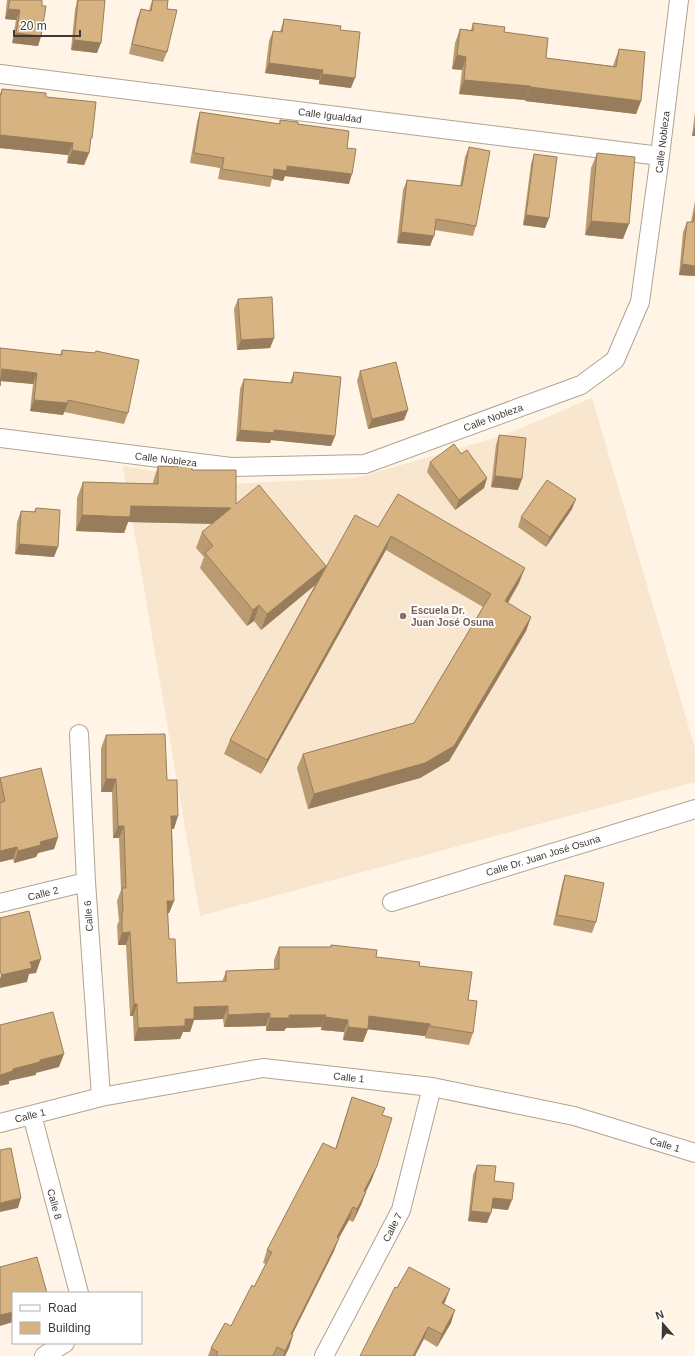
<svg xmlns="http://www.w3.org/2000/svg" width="695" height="1356" viewBox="0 0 695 1356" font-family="Arial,sans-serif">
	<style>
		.built { fill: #f9e6ce }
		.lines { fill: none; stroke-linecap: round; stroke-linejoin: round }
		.street-casing { stroke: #b0a392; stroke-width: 20 }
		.street { stroke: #fff; stroke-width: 18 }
		.wall { fill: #ba9a70 }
		.shaded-wall { fill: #977d5b }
		.building { fill: #d8b382; stroke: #977d5b }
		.education-dot { fill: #8d6e63; stroke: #fff; stroke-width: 1.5 }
		.labels { text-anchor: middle; stroke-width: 4; stroke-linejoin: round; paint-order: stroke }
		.street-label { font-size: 10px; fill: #3e3932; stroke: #fff }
		.education-label { font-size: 10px; font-weight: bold; fill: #785e54; stroke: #fff; text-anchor: start }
	</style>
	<rect width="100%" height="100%" fill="#fff4e6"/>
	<path class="built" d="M592 398 695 748V782L200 916 123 466 229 484 356 478 505 435Z"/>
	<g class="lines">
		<defs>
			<path id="street" d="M0 74 660 156
				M0 438 231 467 365 464 581 385 615 360 640 302 660 156 679 0
				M79 734 86 882 101 1097
				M392 902 695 809
				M0 903 86 882
				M32 1115 79 1293
				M0 1123 101 1097 263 1068 432 1087 574 1116 695 1153
				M44 1356 65 1343
				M324 1356 401 1210 432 1087"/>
		</defs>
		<use href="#street" class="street-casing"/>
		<use href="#street" class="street"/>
	</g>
	<path class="wall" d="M7 0H42V6L41 36 38 46 12 43 16 20 5 19Z
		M77 0H105L97 53 71 50 75 10 76 6Z
		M152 0H168L167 9V52L163 62 129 54 137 19 141 9 149 11Z
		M284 19 340 30 351 88 319 84V80L265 73 269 41 273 31 280 32Z
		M473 23 504 32 546 58 613 66 614 63 619 49 641 101 636 114 525 101V100L459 94 462 70 452 69 455 43 460 29 471 30Z
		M2 89 46 97 90 145 89 153 84 165 67 163 68 155 0 148V94Z
		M200 112 279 124 280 120 298 124 347 148 349 184 285 176 283 181 272 179 270 187 218 179 220 168 190 163 197 122Z
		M695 112V136H692Z
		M469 147 476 226 473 236 434 230 430 246 397 243 403 190 407 180 460 186 465 157Z
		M597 153 623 239 585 235 591 168Z
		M534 154 549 218 545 228 523 225 531 164Z
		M695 201V276L679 275 683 232 687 222H691Z
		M238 299 274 338 270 348 237 350 234 309Z
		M0 348 60 355 62 350 95 353 96 351 128 413 124 424 64 412 63 415 30 411 33 384 1 381Z
		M360 371 404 420 368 429 357 381Z
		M294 372 335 436 331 446 271 440 270 443 236 441 240 389 244 379 290 383Z
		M499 435 518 490 491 487 496 445Z
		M430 462 487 478 484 488 455 510 427 472Z
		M158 466 192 470 236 504 325 568 378 527 519 583 508 603 531 617 526 631 449 761 420 778 308 809 297 768 303 754 414 723 483 607 386 550 261 774 224 754 230 740 315 585 261 630 254 621 247 626 200 568 204 557 196 548 202 532 213 524 128 522 124 533 76 531 77 498 83 482 153 484V482Z
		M36 508 54 557 15 554 17 522 21 511 34 512Z
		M572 509 546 547 518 527 521 517Z
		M106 735 167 780 174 829H172L174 901 169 913H167L169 939 177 983 222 982 226 971 274 969V960L279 947H330L331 945 376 957 419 966 468 1000 473 1033 469 1045 425 1038V1036L368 1029 363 1042 343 1040 344 1032 321 1030V1027L286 1028 284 1031H266V1026L224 1027 223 1019 194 1020 190 1032H183L180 1039 134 1041 133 1016H130L126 945H118L117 925 119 921 117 901 121 890 119 838H113L112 792H101V748Z
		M0 778 58 837 54 849 38 853 36 857 14 863 13 859 0 862Z
		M565 875 596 922 592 933 553 925 562 885Z
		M352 1097 382 1115 372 1179 366 1192 361 1205 353 1222 349 1220 339 1238 334 1251 292 1335H293L289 1348 285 1356H208L211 1348 231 1326 254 1287 266 1264 263 1263 267 1250 335 1149Z
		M477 1165 494 1181 508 1210 491 1208 487 1223 468 1221 473 1175Z
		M397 1288 445 1302 444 1304 451 1323 437 1347 424 1339Z"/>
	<path class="shaded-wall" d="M8 9 20 10 16 20 5 19Z
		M16 33 41 36 38 46 12 43Z
		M74 40 101 43 97 53 71 50Z
		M457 55 466 57 462 70 452 69Z
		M269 63 323 70 319 80 265 73Z
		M322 74 355 78 351 88 319 84Z
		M464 80 530 86 525 100 459 94Z
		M530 87 641 101 636 114 525 101Z
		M695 126V136H692Z
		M0 135 73 143 68 155 0 148Z
		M72 150 89 153 84 165 67 163Z
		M287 166 352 174 349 184 285 176 283 181 272 179 274 169Z
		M526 215 549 218 545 228 523 225Z
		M591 221 629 224 623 239 585 235Z
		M401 232 434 236 430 246 397 243Z
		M682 264 695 266V276L679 275Z
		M274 338 270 348 237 350 241 340Z
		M2 369 37 373 33 384 0 381Z
		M34 400 68 403 63 415 30 411Z
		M408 410 404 420 368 429 372 419Z
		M240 430H274L335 436 331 446 271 440 270 443 236 441Z
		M495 476 522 479 518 490 491 487Z
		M487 478 484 488 455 510 459 500Z
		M576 499 572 509 546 547 550 537Z
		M131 506 231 508 225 524 128 522 124 533 76 531 82 515Z
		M391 536 386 550 261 774 267 760Z
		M19 544 58 547 54 557 15 554Z
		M326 566 320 581 261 630 267 614Z
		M525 568 519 583 500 616 505 601Z
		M259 605 254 621 247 626 253 610Z
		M531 617 526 631 449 761 420 778 308 809 314 794 425 763Z
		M106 779H116L112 792H101Z
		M171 816H178L174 829H167Z
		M118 826H124L119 838H113Z
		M58 837 54 849 38 853 36 857 14 863 18 851 40 842Z
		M17 847 13 859 0 862V851Z
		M167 901H174L169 913 162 914Z
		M130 932 126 945H118L122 933Z
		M41 959 36 973 29 974 27 982 0 988V979L1 975 30 962Z
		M134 1004H137L133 1016H130Z
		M228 1006 223 1019 194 1020 190 1032H183L180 1039 134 1041 138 1028 185 1019 194 1007Z
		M270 1013 266 1026 224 1027 228 1015Z
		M289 1015H326L321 1027 286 1028 284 1031H266L270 1018Z
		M369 1016 430 1024 425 1036 365 1029Z
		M325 1017 348 1020 344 1032 321 1030Z
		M348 1027 368 1029 363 1042 343 1040Z
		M64 1054 59 1067 36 1073V1075L9 1081V1084L0 1086V1075L13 1069 40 1060Z
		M377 1166 372 1179 359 1204 364 1191Z
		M366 1192 361 1205 353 1222 357 1209Z
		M21 1198 18 1208 0 1212V1203Z
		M493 1198 512 1200 508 1210 489 1208Z
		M353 1207 349 1220 332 1250 337 1237Z
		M471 1211 491 1213 487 1223 468 1221Z
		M339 1238 334 1251 286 1347 291 1334Z
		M450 1289 445 1302 437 1315 442 1303Z
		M455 1310 451 1323 437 1347 442 1334Z
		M13 1312V1322L0 1326V1315Z
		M428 1327 424 1339 415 1356H413Z
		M293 1335 289 1348 285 1356H283L285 1351Z"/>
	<path class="building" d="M10 0H42V6H46L41 36 16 33 20 10 8 9Z
		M78 0H105L101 43 74 40Z
		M153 0H168L167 9 177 10 167 52 132 44 141 9 151 11Z
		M284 19 341 26 340 30 360 32 355 78 322 74 323 70 269 63 273 31 282 32Z
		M473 23 505 27 504 32 548 38 546 58 616 67 619 49 645 52 641 101 530 87V86L464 80 466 57 457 55 460 29 473 31Z
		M2 89 46 93V97L96 102 92 138H91L89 153 72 150 73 143 0 135V95H1Z
		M200 112 280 124V120L298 122V124L349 131 347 148 356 149 352 174 287 166V171L274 169 273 177 222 169 224 158 194 153Z
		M469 147 490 151 476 226 436 219 434 236 401 232 407 180 462 186Z
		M597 153 635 157 629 224 591 221Z
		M534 154 557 157 549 218 526 215Z
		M695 212V266L682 264 687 222H693Z
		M272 297 274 338 241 340 238 299Z
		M0 348 62 355V350L95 353 96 351 139 360 128 413 68 400V403L34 400 37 373 2 369 0 386Z
		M396 362 408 410 372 419 360 371Z
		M294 372 341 377 335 436 274 430V433L240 430 244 379 292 383Z
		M499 435 526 438 522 479 495 476Z
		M454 444 461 454 467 450 487 478 459 500 430 462Z
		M158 466 192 467V470H236V504L259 485 326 566 267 614 259 605 253 610 205 553 213 546 202 532 231 508 131 506 130 517 82 515 83 482 158 484Z
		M547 480 576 499 550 537 521 517Z
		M398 494 525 568 505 601 531 617 454 746 425 763 314 794 303 754 414 723 491 594 391 536 267 760 230 740 355 515 378 527Z
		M36 508 60 510 58 547 19 544 21 511 35 512Z
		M165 734 167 780H177L178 816H171L174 901H167L169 939H175L177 983 226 981V971L279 969V947H331V945L377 950 376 957 420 962 419 966 472 972 468 1000 477 1001 473 1033 430 1026V1024L369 1016 368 1029 348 1027V1020L325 1017 326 1015H289V1018H270V1013L228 1015V1006L194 1007V1019H185V1026L138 1028 137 1004H134L130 932 122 933V912H123L122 888H126L124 826H118L116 779H106V735Z
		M41 768 58 837 40 842 41 845 18 851 17 847 0 851V803L5 801 0 778Z
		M565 875 604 883 596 922 557 915Z
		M29 911 41 959 30 962 32 968 1 975V972H0V918Z
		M53 1012 64 1054 40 1060V1062L13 1069V1071L0 1075V1025Z
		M352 1097 385 1108 382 1115 392 1118 377 1166 364 1191 366 1192 357 1209 353 1207 337 1237 339 1238 291 1334 293 1335 285 1351 277 1347 273 1356H216L218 1352 211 1348 225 1323 231 1326 252 1285 254 1287 272 1252 267 1250 323 1143 336 1149Z
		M11 1148 21 1198 0 1203V1150Z
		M477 1165 496 1166 494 1181 514 1183 512 1200 493 1198 491 1213 471 1211Z
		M37 1257 47 1293H13V1312L0 1315V1267Z
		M409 1267 450 1289 442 1303 455 1310 442 1334 428 1327 413 1356H360L395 1287 397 1288Z"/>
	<circle class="education-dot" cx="403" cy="616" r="4"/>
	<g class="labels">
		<g class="street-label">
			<text transform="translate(330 115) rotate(7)" y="4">Calle Igualdad</text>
			<text transform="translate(662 142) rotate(-83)" y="4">Calle Nobleza</text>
			<text transform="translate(493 417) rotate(-20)" y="4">Calle Nobleza</text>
			<text transform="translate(166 459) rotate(7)" y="4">Calle Nobleza</text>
			<text transform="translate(543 855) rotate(-17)" y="4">Calle Dr. Juan José Osuna</text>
			<text transform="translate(43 893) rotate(-14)" y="4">Calle 2</text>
			<text transform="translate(88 916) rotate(-94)" y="4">Calle 6</text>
			<text transform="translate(349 1077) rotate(6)" y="4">Calle 1</text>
			<text transform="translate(30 1115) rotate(-14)" y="4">Calle 1</text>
			<text transform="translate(665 1144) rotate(17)" y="4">Calle 1</text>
			<text transform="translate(55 1204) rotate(75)" y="4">Calle 8</text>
			<text transform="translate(392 1227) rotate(-63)" y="4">Calle 7</text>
		</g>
		<g class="education-label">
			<text x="411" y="614">Escuela Dr.<tspan x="411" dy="12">Juan José Osuna</tspan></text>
		</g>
	</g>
	<rect x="12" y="1292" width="130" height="52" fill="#ffffff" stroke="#b2b0ad"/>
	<rect x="20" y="1305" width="20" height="6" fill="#ffffff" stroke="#b2b0ad"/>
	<text x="48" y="1312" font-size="12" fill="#3e3932">Road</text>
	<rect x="20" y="1322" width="20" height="12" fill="#d8b382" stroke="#b2b0ad"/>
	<text x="48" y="1332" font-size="12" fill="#3e3932">Building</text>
	<g transform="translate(663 1324) rotate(340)" stroke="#ffffff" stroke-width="3" paint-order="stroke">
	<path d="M0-3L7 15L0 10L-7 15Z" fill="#3e3932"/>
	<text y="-6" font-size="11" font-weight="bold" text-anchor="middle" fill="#3e3932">N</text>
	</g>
	<path d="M14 30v6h66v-6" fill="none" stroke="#3e3932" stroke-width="2"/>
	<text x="20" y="30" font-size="12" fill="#3e3932" stroke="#ffffff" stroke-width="3" paint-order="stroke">20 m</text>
</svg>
